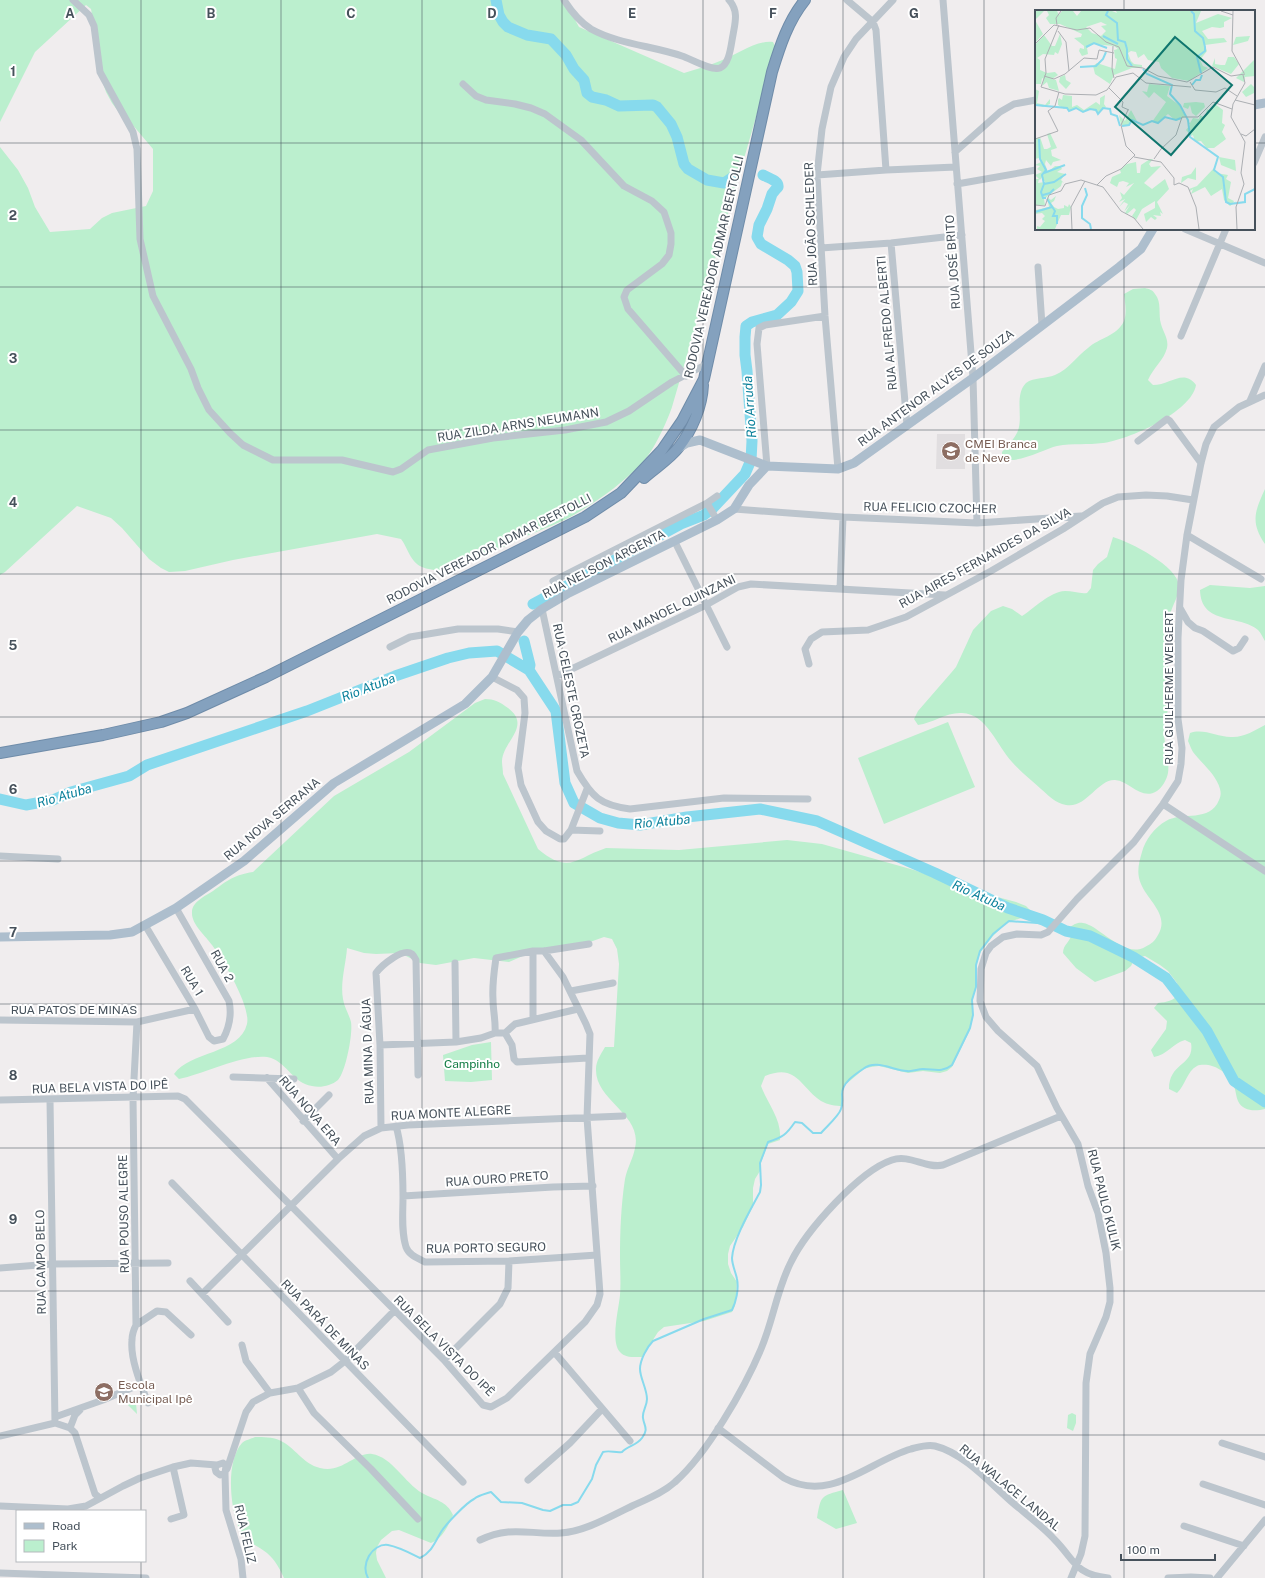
<svg xmlns="http://www.w3.org/2000/svg" width="1265" height="1578" viewBox="0 0 1265 1578" font-family="'Public Sans',sans-serif">
	<style>
		.education { fill: #e1dee0 }
		.green { fill: #bbefce }
		.lines { fill: none; stroke-linecap: round; stroke-linejoin: round }
		.stream { stroke: #87daed; stroke-width: 2 }
		.river { stroke: #87daed; stroke-width: 11 }
		.highway-casing { stroke: #6f8ca9; stroke-width: 12 }
		.minor { stroke: #bcc5cd; stroke-width: 7 }
		.major { stroke: #adbecd; stroke-width: 9 }
		.highway { stroke: #84a1be; stroke-width: 10 }
		.grid { fill: none; stroke: #46515b; stroke-width: 1; stroke-opacity: 0.55 }
		.labels { text-anchor: middle; stroke-width: 4; stroke-linejoin: round; paint-order: stroke }
		.street-label { font-size: 12px; fill: #46515b; stroke: #fff }
		.education-label { font-size: 12px; fill: #785e54; stroke: #fff; text-anchor: start }
		.park-label { font-size: 12px; fill: #157e47; stroke: #fff }
		.water-label { font-size: 13px; font-style: italic; fill: #0b809b; stroke: #fff }
		.inset-river { fill: none; stroke: #87daed; stroke-width: 2 }
		.inset-road { fill: none; stroke: #acafb3; stroke-width: 1 }
		.view { fill: #0f766e; fill-opacity: 0.15; stroke: #0f766e; stroke-width: 2 }
		.inset-edge { fill: none; stroke: #46515b; stroke-width: 2 }
		.grid-label { font-size: 13px; text-anchor: middle; font-weight: bold; fill: #46515b; stroke: #fff; stroke-width: 4; stroke-linejoin: round; paint-order: stroke }
	</style>
	<rect width="100%" height="100%" fill="#f0edee"/>
	<path class="education" d="M937 434H965V469H936Z"/>
	<path class="green" d="M0 0H564L579 27 684 73C696 69 708 66 720 61 737 55 755 40 773 42L775 46 774 55 672 407C667 422 653 452 642 463 625 481 603 497 582 510 564 522 542 529 522 538 499 549 476 561 452 568 442 571 432 571 422 567 410 562 408 548 401 539L377 534 233 560 185 571 169 572 161 568 149 559 122 528 111 518 77 506 5 572 0 575V147L18 170 28 188 35 207 50 232 90 229 102 218 112 213 146 206 153 191V149L131 123 121 115 112 103 106 92 103 83 101 63 91 9 86 5 35 52 0 122Z
		M1145 288C1149 289 1153 290 1155 294 1162 302 1158 314 1161 324 1163 332 1169 339 1167 348 1164 360 1153 368 1148 380L1153 385C1170 385 1184 368 1196 385 1192 412 1128 440 1103 443 1088 445 1073 443 1057 446 1044 449 1014 466 1002 458V452C1008 445 1017 437 1019 427 1022 414 1015 394 1026 383 1034 377 1046 379 1055 375 1069 369 1077 356 1088 348 1099 338 1117 336 1124 321 1127 313 1125 302 1124 294L1133 289Z
		M1265 489V544C1250 522 1255 511 1265 489Z
		M1113 537C1130 542 1178 566 1179 586 1179 599 1168 610 1169 624 1170 632 1172 639 1171 648 1171 655 1168 662 1168 668 1168 679 1170 689 1170 699 1169 710 1164 720 1164 732 1164 746 1170 759 1168 773 1167 779 1162 788 1157 791 1141 801 1130 781 1115 780 1098 779 1086 809 1066 805 1055 803 1048 795 1041 789 1031 780 1021 772 1012 762 997 746 987 714 962 713 947 712 933 723 918 725L914 719 918 711 951 673 956 667 973 630 991 611 1003 606 1012 609 1022 616C1035 608 1049 592 1065 591 1073 591 1080 594 1087 593L1091 588 1093 570 1098 564 1107 557Z
		M1210 585 1250 588 1265 586V641C1263 638 1261 633 1258 630 1240 614 1201 626 1200 590Z
		M485 699C494 699 500 702 508 708 532 726 503 741 502 761 502 765 503 770 503 774L538 849C569 875 576 858 606 848L679 850 787 840 822 844 914 870 964 888 1016 902 1026 906 1034 914 1009 922 1003 926 993 936 980 953 976 967V988L972 1002 973 1017 970 1030 952 1067 947 1071 940 1073 923 1071 908 1073 879 1066 871 1067 864 1069 845 1085 841 1094 843 1106C835 1106 828 1105 821 1101 800 1087 797 1063 765 1076L761 1086C768 1105 782 1119 780 1140L768 1144 760 1165V1171L755 1179 753 1188V1206L743 1227 730 1246 728 1254V1264L731 1273 737 1282 735 1306 732 1312 704 1321 664 1327 658 1332 642 1357C634 1357 625 1358 620 1352 610 1341 619 1308 620 1295 621 1283 620 1270 620 1258 620 1232 621 1205 625 1179 627 1168 633 1159 635 1148 643 1114 595 1101 596 1069 596 1061 601 1054 605 1047H614L619 964 617 949 612 939 604 937 573 948 525 955 509 962 474 958 436 965 420 963 400 953 376 954 364 953 347 948C346 964 340 983 343 999 344 1007 349 1014 351 1022 353 1033 346 1071 338 1080 331 1086 320 1088 312 1086 292 1083 286 1060 267 1057 243 1054 204 1074 179 1079L174 1074C190 1051 240 1054 247 1024 251 1006 223 960 212 945 206 936 191 924 192 912 192 902 205 896 213 891 228 880 234 875 253 872L334 796 409 752 475 703Z
		M948 722 975 787 884 824 858 758Z
		M1265 725V1109C1256 1111 1243 1112 1238 1101 1236 1097 1236 1091 1234 1086 1231 1077 1222 1069 1212 1066 1209 1065 1201 1064 1197 1066 1187 1071 1185 1086 1177 1093L1169 1089C1169 1062 1195 1066 1191 1043L1185 1040C1173 1043 1167 1055 1154 1057L1151 1050 1166 1029 1167 1021 1154 1008 1158 1003C1167 1002 1173 1001 1179 994L1177 983 1168 971 1160 965 1145 956 1135 958 1131 966 1125 971 1095 982 1076 968 1063 953C1063 944 1071 942 1072 932L1069 928C1073 925 1077 922 1083 923 1099 925 1124 959 1145 947 1151 944 1155 941 1158 935 1170 915 1148 901 1141 884 1136 873 1139 862 1142 852 1145 840 1155 827 1166 821 1183 811 1210 823 1219 800 1221 796 1221 793 1220 789 1216 774 1202 764 1193 752 1191 749 1190 745 1188 741L1190 733C1205 728 1218 738 1233 737 1245 737 1255 730 1265 725Z
		M491 1042 492 1080 471 1082 445 1081 443 1055 472 1045Z
		M132 1395 136 1403 137 1414 123 1400Z
		M1072 1413 1076 1415V1423L1073 1431 1067 1428 1068 1415Z
		M255 1437C264 1437 272 1437 279 1440 295 1447 303 1464 320 1468 342 1474 355 1452 372 1454 392 1457 405 1483 422 1493 435 1500 447 1501 453 1515 448 1526 443 1538 431 1543L399 1530 392 1531 381 1540 377 1547 376 1553 377 1560 386 1578H284C280 1569 275 1560 267 1553 258 1546 246 1542 241 1532 230 1512 225 1462 242 1443 245 1440 251 1439 255 1437Z
		M843 1490 857 1523 836 1529 817 1518C821 1495 821 1496 843 1490Z"/>
	<g class="lines">
		<path class="stream" d="M368 1578C360 1565 372 1543 388 1545 399 1547 410 1553 420 1558 432 1552 435 1542 441 1532 446 1524 466 1503 474 1499 479 1495 485 1494 491 1492L501 1502 522 1503 543 1510 550 1511 563 1505H571L578 1502 592 1479 596 1465 603 1452C610 1450 615 1453 622 1452 628 1446 637 1445 642 1438 649 1429 644 1426 643 1418 642 1411 647 1406 647 1399 647 1389 640 1378 640 1369 640 1360 647 1347 653 1341L704 1319 732 1310C736 1302 739 1289 737 1279 736 1273 732 1265 732 1258 733 1239 751 1209 760 1192L761 1185 760 1163 768 1142C783 1137 786 1135 795 1122L802 1123 813 1133H821C826 1127 839 1116 841 1109 843 1104 842 1099 842 1094 842 1083 854 1075 863 1069 876 1059 892 1070 907 1071 912 1072 918 1069 923 1069 934 1069 942 1073 952 1065L970 1028 973 1015 972 1000 976 987V965L980 951 993 934 1009 921 1052 924"/>
		<path class="river" d="M496 0 499 15 503 22 508 27 527 35 551 39 566 55 574 69 584 80 587 93 592 97 606 100 619 106 653 105 657 107 671 124 677 137 684 164 688 169 707 180 724 183 733 177
			M533 604 681 524 704 515 713 508 745 474 751 460 752 441 747 371 745 355V337L746 326 752 322 777 315 791 302 798 291 797 272 795 266 788 260 761 244 757 237 759 225 767 209 772 194 776 189 778 187C779 181 769 178 763 175
			M524 641 530 665 529 670
			M0 799 26 805 53 800 71 792 129 776 147 765 307 711 395 676 448 658 469 653 497 651 529 670 556 711 565 783 574 803 600 818 618 823 640 825 687 817 760 809 817 821 935 873 1008 908 1043 920 1066 931 1090 936 1133 957 1166 978 1207 1031 1234 1081 1265 1102"/>
		<defs>
			<path id="highway" d="M644 478C655 468 670 459 679 447 692 430 702 407 703 385
				M0 753 103 735 161 722 187 713 266 677 585 517 621 493 662 450 682 421 704 379 772 72C780 46 788 21 805 0"/>
		</defs>
		<use href="#highway" class="highway-casing"/>
		<path class="minor" d="M73 0 89 15 94 26 100 72 133 132 137 149 140 239 153 296 191 369 198 388 209 410 230 433 243 445 273 460H342L393 472 401 469 428 450 493 438 565 430 606 422 629 411 672 382 707 364
			M564 0C571 11 580 22 591 29 618 44 653 46 682 56 691 59 711 71 720 68 730 64 731 44 733 35 735 23 739 11 729 0
			M847 0 873 22 876 30 886 170
			M943 0 973 378 977 523
			M463 84 476 96 486 100 515 104 531 108 545 114 581 140 624 186 652 201 664 212 671 233V244L669 255 662 264 627 290 624 297 628 309 686 376
			M955 152 1000 112 1014 104 1036 100
			M1254 163 1265 137
			M817 175 886 170 956 167
			M957 184 1036 170
			M1185 229 1265 263
			M891 243 907 425
			M821 248 891 243 962 235
			M1038 267 1042 325
			M1181 336 1226 229
			M1250 401 1265 366
			M1138 441 1167 419 1170 421 1201 463
			M767 466 757 344 759 328 765 325 825 316
			M838 469 825 316 817 175 822 129 831 87 844 57 856 39 893 0
			M717 496 707 503 717 520
			M734 509 843 517 977 523 1081 516
			M1187 535 1261 579
			M675 542 727 647
			M553 581 707 503
			M840 589 843 517
			M1180 608 1188 622 1195 628 1203 631 1233 651 1239 648 1245 639
			M542 609 577 771C592 797 600 805 630 809L724 798 808 799
			M390 647 410 637 458 629H498L518 632
			M809 664 805 649 811 639 822 632 868 630 906 617 991 571 1063 529 1103 503 1118 497 1146 495 1167 496 1193 500
			M557 676 706 605 738 587 751 584 945 595
			M492 677 517 690 524 698 525 713 518 768 521 785 538 822 546 831 560 839H564L571 830 587 789
			M1163 804 1265 871
			M571 830 600 831
			M0 856 58 859
			M145 925 195 1009 209 1037 214 1041 223 1039C230 1026 232 1015 229 1001L176 908
			M455 963 456 1042
			M571 991 613 983
			M533 1019V951
			M0 1020 137 1022 195 1009
			M137 1022 133 1098 136 1325C134 1329 132 1335 132 1340 130 1359 141 1385 148 1403
			M495 1033C496 1022 493 1011 493 999 492 985 494 972 496 958L533 951H544L589 944
			M505 1033 512 1045 514 1059 517 1062 588 1058
			M380 1045 456 1042 481 1038 495 1033H505L515 1024 578 1009
			M233 1077 294 1079
			M267 1078 338 1159
			M0 1100 178 1096 185 1099 444 1360 483 1405 491 1407 507 1398 585 1322 597 1305 600 1294 587 1118 590 1034 586 1024 563 977 544 951
			M50 1100 55 1423
			M303 1121 329 1095
			M396 1126C402 1146 403 1175 403 1197 403 1213 401 1231 406 1247 409 1255 417 1258 425 1262L509 1261 597 1255
			M381 1128 380 1045 376 973C381 966 403 947 412 954 414 956 415 958 416 960L418 1075
			M172 1183 463 1482
			M403 1196 553 1187 593 1186
			M0 1268 52 1264 168 1263
			M190 1281 228 1322
			M202 1294 338 1159 364 1136 381 1128 408 1125 623 1116
			M136 1325 157 1311 166 1312 191 1335
			M242 1345 246 1361 270 1393
			M555 1353 630 1441
			M444 1360 500 1304 508 1288 509 1261
			M298 1388 314 1413 371 1469 418 1519
			M55 1417 103 1400 141 1384
			M70 1428 75 1415 80 1410
			M718 1428 784 1478C831 1504 869 1461 911 1449 919 1447 927 1444 935 1446 964 1453 991 1484 1013 1503 1027 1515 1042 1526 1054 1539 1075 1560 1074 1574 1108 1578
			M0 1436 55 1423 70 1428 75 1433 95 1494 100 1498
			M1222 1443 1265 1457
			M227 1469 246 1412 253 1402 270 1393 298 1388 331 1372 345 1361 394 1311
			M225 1473 220 1475 216 1472 215 1468 217 1465 223 1463 226 1466 225 1473 226 1510 241 1559 243 1578
			M528 1480 570 1443 602 1409
			M1203 1484 1265 1505
			M0 1506 68 1509 86 1506 123 1486 140 1478 173 1467 191 1463 217 1465
			M171 1519 184 1515 173 1467
			M1184 1526 1244 1546
			M480 1540C511 1525 530 1535 561 1533 586 1531 609 1517 632 1506 647 1499 663 1493 675 1482 707 1454 744 1389 761 1349 773 1321 777 1289 791 1262 806 1231 859 1171 892 1160 910 1154 926 1169 943 1165L1061 1116
			M0 1573 146 1578
			M1071 1578 1081 1554 1085 1536 1086 1383 1090 1354 1106 1317 1110 1302V1288L1106 1253 1098 1213 1088 1186 1078 1144 1057 1108 1037 1066 998 1031 986 1017 980 1001 981 969 986 953 991 946 1003 937 1017 934 1041 935 1048 932 1077 899 1134 842 1163 804 1178 781 1181 764 1182 748 1178 719V638L1181 580 1187 535 1201 463 1206 444 1214 427 1239 407 1265 395
			M1168 1578 1191 1577 1210 1578
			M1217 1578 1265 1520"/>
		<path class="major" d="M1254 105 1265 103
			M679 448 687 443 700 440 767 466 838 469 854 463 973 378 1119 267 1141 249 1153 229
			M0 937 110 935 132 932 176 908 244 861 334 783 465 704 492 677 518 632 528 620 542 609 569 593 717 520 734 509 749 485 767 466"/>
		<use href="#highway" class="highway"/>
	</g>
	<path class="grid" d="M141 0V1511M281 0V1578M422 0V1578M562 0V1578M703 0V1578M843 0V1578M984 0V1578M1124 0V11M0 143H1036M1254 143H1265M1124 229V1578M0 287H1265M0 430H1265M0 574H1265M0 717H1265M0 861H1265M0 1004H1265M0 1148H1265M0 1291H1265M0 1435H1265M141 1561V1578"/>
	<defs>
		<symbol id="school-disc" viewBox="-11 -11 22 22"><circle r="9.5" fill="#8d6e63" stroke="#fff"/><path d="M0-5L7-2L0 1L-7-2ZM-4 1L0 2.5L4 1V4Q0 6-4 4Z" fill="#fff"/></symbol>
	</defs>
	<g fill-rule="evenodd">
		<use href="#school-disc" x="940" y="440" width="22" height="22"/>
		<use href="#school-disc" x="93" y="1381" width="22" height="22"/>
	</g>
	<g class="labels">
		<g class="street-label">
			<text transform="translate(811 224) rotate(-92)" y="4">RUA JOÃO SCHLEDER</text>
			<text transform="translate(953 262) rotate(-94)" y="4">RUA JOSÉ BRITO</text>
			<text transform="translate(714 267) rotate(-77)" y="4">RODOVIA VEREADOR ADMAR BERTOLLI</text>
			<text transform="translate(887 323) rotate(-95)" y="4">RUA ALFREDO ALBERTI</text>
			<text transform="translate(936 388) rotate(-36)" y="4">RUA ANTENOR ALVES DE SOUZA</text>
			<text transform="translate(518 425) rotate(-9)" y="4">RUA ZILDA ARNS NEUMANN</text>
			<text transform="translate(930 508) rotate(1)" y="4">RUA FELICIO CZOCHER</text>
			<text transform="translate(489 549) rotate(-27)" y="4">RODOVIA VEREADOR ADMAR BERTOLLI</text>
			<text transform="translate(985 558) rotate(-29)" y="4">RUA AIRES FERNANDES DA SILVA</text>
			<text transform="translate(604 564) rotate(-27)" y="4">RUA NELSON ARGENTA</text>
			<text transform="translate(672 609) rotate(-26)" y="4">RUA MANOEL QUINZANI</text>
			<text transform="translate(1169 688) rotate(-90)" y="4">RUA GUILHERME WEIGERT</text>
			<text transform="translate(571 691) rotate(78)" y="4">RUA CELESTE CROZETA</text>
			<text transform="translate(272 819) rotate(-40)" y="4">RUA NOVA SERRANA</text>
			<text transform="translate(222 966) rotate(61)" y="4">RUA 2</text>
			<text transform="translate(192 981) rotate(59)" y="4">RUA 1</text>
			<text x="74" y="1014">RUA PATOS DE MINAS</text>
			<text transform="translate(368 1051) rotate(-92)" y="4">RUA MINA D ÁGUA</text>
			<text transform="translate(100 1087) rotate(-2)" y="4">RUA BELA VISTA DO IPÊ</text>
			<text transform="translate(310 1111) rotate(49)" y="4">RUA NOVA ERA</text>
			<text transform="translate(451 1113) rotate(-3)" y="4">RUA MONTE ALEGRE</text>
			<text transform="translate(497 1179) rotate(-4)" y="4">RUA OURO PRETO</text>
			<text transform="translate(1104 1200) rotate(76)" y="4">RUA PAULO KULIK</text>
			<text transform="translate(124 1214) rotate(-91)" y="4">RUA POUSO ALEGRE</text>
			<text transform="translate(486 1248) rotate(-1)" y="4">RUA PORTO SEGURO</text>
			<text transform="translate(41 1262) rotate(-91)" y="4">RUA CAMPO BELO</text>
			<text transform="translate(325 1325) rotate(46)" y="4">RUA PARÁ DE MINAS</text>
			<text transform="translate(444 1346) rotate(45)" y="4">RUA BELA VISTA DO IPÊ</text>
			<text transform="translate(1010 1488) rotate(40)" y="4">RUA WALACE LANDAL</text>
			<text transform="translate(245 1534) rotate(77)" y="4">RUA FELIZ</text>
		</g>
		<g class="education-label">
			<text x="965" y="448">CMEI Branca<tspan x="965" dy="14">de Neve</tspan></text>
			<text x="118" y="1389">Escola<tspan x="118" dy="14">Municipal Ipê</tspan></text>
		</g>
		<g class="park-label">
			<text x="472" y="1068">Campinho</text>
		</g>
		<g class="water-label">
			<text transform="translate(749 407) rotate(-94)" y="5">Rio Arruda</text>
			<text transform="translate(368 687) rotate(-21)" y="5">Rio Atuba</text>
			<text transform="translate(64 795) rotate(-16)" y="5">Rio Atuba</text>
			<text transform="translate(662 821) rotate(-5)" y="5">Rio Atuba</text>
			<text transform="translate(979 895) rotate(24)" y="5">Rio Atuba</text>
		</g>
	</g>
	<g transform="translate(1035 10)">
		<rect width="220" height="220" fill="#f0edee"/>
		<path d="M0 1H9L0 10 8 24 0 33ZM12 1H22L24 5 27 1H38L42 6 46 1H77L82 3 81 1H166L161 13 183 4 197 8 189 12V17L185 18 177 17 167 21 173 29 189 28 192 32 170 35 172 41 165 50 168 56 173 58 154 71 137 68 126 58 124 52 113 50 109 44 103 48 101 42 96 41 93 43 96 51 99 54 107 55V58H97L79 65 75 74 60 64 58 56 62 53 80 59 82 49 80 48 79 40 83 39 79 36 58 34 52 38 53 44 47 46 44 41 45 38 49 39V36L39 28 46 27 47 24 25 14H15L11 8 14 5ZM66 12 72 15 66 16 71 21 66 26 57 23 51 17ZM25 24 27 34 23 44 20 42 19 45 8 44 2 48 5 50V60L12 63 20 62 23 65 17 69 21 70 24 81 14 78 12 72 7 76 9 69 7 68 6 74H0V35L9 25 17 36H20ZM215 26 213 31 198 35 201 27ZM193 47H199L204 54 196 64 177 56 180 48V54L186 55H190ZM220 49V66L210 67 209 72 201 68ZM30 65 31 70 36 73 31 79 24 72 25 67ZM114 74 135 76 132 86 144 95 151 107 141 111 133 104 123 113 117 112 131 92 119 82 114 88 107 81 112 82ZM216 74 219 77V83L211 87 207 82ZM0 79 4 81 2 93 10 95 15 89V94L8 97 0 94ZM28 85 37 86V97L42 95 49 100 61 92 65 95V88L70 85 69 94 71 97 64 103 56 99 47 102 42 98 33 101V98L29 99 23 95V90L24 88 27 90ZM161 92 169 93 170 97 161 106 157 103 155 95 153 99 148 97 149 93ZM180 94 188 100 187 113 190 115 187 122 191 129 179 138H172L173 140 166 131 160 132 158 125 156 126 151 120 155 115 151 110 155 113 158 108 164 109 165 105 170 108 172 99 175 101ZM96 100 102 111 98 110 94 115H86L84 105 90 111ZM15 123 22 138 16 140 17 146 26 150 18 152 16 156 11 150 10 154 13 162 20 156H25L27 159 22 162 30 164 26 170 29 173 27 172 26 176 9 189 10 195H0V169H4L3 173 10 172 7 167 5 170 0 165 7 162 2 159 5 156 0 155 6 152 4 148 0 149V129L5 127 9 139H12L16 137 12 124ZM184 147 200 150 201 161 186 155ZM115 149H118L114 154 116 157 126 156 109 173 117 179 130 169 134 179 122 192 128 204 125 202 126 206 118 205 122 208 120 210 116 207 111 212 109 204 120 198V191L107 199 101 210 97 206 101 200 99 198 92 204 90 203 95 195 89 202 93 194 89 192 84 197 90 189 84 192 87 188 85 182 89 185 99 173 91 177 94 173 88 171 84 172 82 177 75 173 77 167 86 163 85 160 92 154 101 152 102 163H105L106 155ZM161 157V170L153 168 146 173 147 167 156 164ZM179 158 181 163 193 165 191 169 196 172 193 188 199 191 198 193 202 191 195 196 189 190 187 179 176 186 170 177 156 184 158 179 155 181 154 179 162 176ZM21 186 19 191 16 193 19 197 23 199 29 198V195L33 197 34 194 36 197 34 205H26L20 219H2V216L5 217 10 211 7 209 10 206 7 203 0 204 1 200 14 197 12 187 16 190Z" fill="#bbefce" fill-rule="evenodd"/>
		<path class="inset-river" d="M73 1 71 5 82 13 83 30 90 32 92 39M156 1 159 4 160 21 168 28 170 37V41L162 47 166 63M68 26 83 34M51 37 59 33 72 38M92 39V49L97 56M45 57 61 56 68 49 71 42M108 59 112 64 137 75 135 84 145 95 153 110 155 127 183 147 179 160 188 167 191 192 195 194 210 192V184L220 179M157 75 161 70H165L167 65M0 95 32 98 34 101 41 98 48 102 55 99 61 100 63 104 68 98 75 99 76 104 82 106 85 116M87 116 94 115 97 110 108 115 117 111 123 113 130 107 141 110 146 108M4 129 5 149 11 160 7 165 9 174 6 182 8 188H11M9 163 30 155M9 174 19 172 31 164M50 178 52 185 47 196V208L55 214 56 219M8 185 15 183 19 179M12 189 20 201 18 206H22V214M0 202 17 197"/>
		<path class="inset-road" d="M186 1 198 5M198 1 197 41 209 63M22 15 21 8 26 1M23 21 31 32 34 61M0 34 19 15 42 20 55 18 71 32 84 37 92 56 108 58 123 66 152 72 178 57 196 66 210 64M78 36 77 59 79 68M9 66 19 69 30 64 49 48 62 49 64 40 79 43M155 72 160 80 181 82 190 78 202 86M6 77 30 84 61 85 72 80 81 67 98 63 111 73 156 77M6 77 11 63 10 49 24 15M74 78 88 92 87 97 94 100M200 90 220 95M206 124 211 126 220 119M0 129 23 121 13 101 20 96 24 82M99 147 126 152 139 168V175M119 149 126 139 141 125 147 107H163L178 92 197 99M62 175 71 166 86 159 100 145 91 136 86 115 93 100M139 175 144 173 153 177 161 197 164 219M0 195 10 196 14 185 26 181 30 174 46 170 68 177 86 201 99 208 108 219M37 219 36 197 50 171M202 219 201 197 209 174 206 163 210 132 196 107 198 94 210 73 208 65"/>
		<path class="view" d="M140 27 197 75 136 145 80 97Z"/>
		<rect width="220" height="220" class="inset-edge"/>
	</g>
	<g class="grid-label">
		<text x="70" y="18">A</text>
		<text x="211" y="18">B</text>
		<text x="351" y="18">C</text>
		<text x="492" y="18">D</text>
		<text x="632" y="18">E</text>
		<text x="773" y="18">F</text>
		<text x="914" y="18">G</text>
		<text x="13" y="76">1</text>
		<text x="13" y="220">2</text>
		<text x="13" y="363">3</text>
		<text x="13" y="507">4</text>
		<text x="13" y="650">5</text>
		<text x="13" y="794">6</text>
		<text x="13" y="937">7</text>
		<text x="13" y="1080">8</text>
		<text x="13" y="1224">9</text>
	</g>
	<rect x="16" y="1510" width="130" height="52" fill="#ffffff" stroke="#b5b9bd"/>
	<rect x="24" y="1523" width="20" height="6" fill="#adbecd" stroke="#b5b9bd"/>
	<text x="52" y="1530" font-size="12" fill="#46515b">Road</text>
	<rect x="24" y="1540" width="20" height="12" fill="#bbefce" stroke="#b5b9bd"/>
	<text x="52" y="1550" font-size="12" fill="#46515b">Park</text>
	<path d="M1121 1554v6h94v-6" fill="none" stroke="#46515b" stroke-width="2"/>
	<text x="1127" y="1554" font-size="12" fill="#46515b" stroke="#ffffff" stroke-width="3" paint-order="stroke">100 m</text>
</svg>
